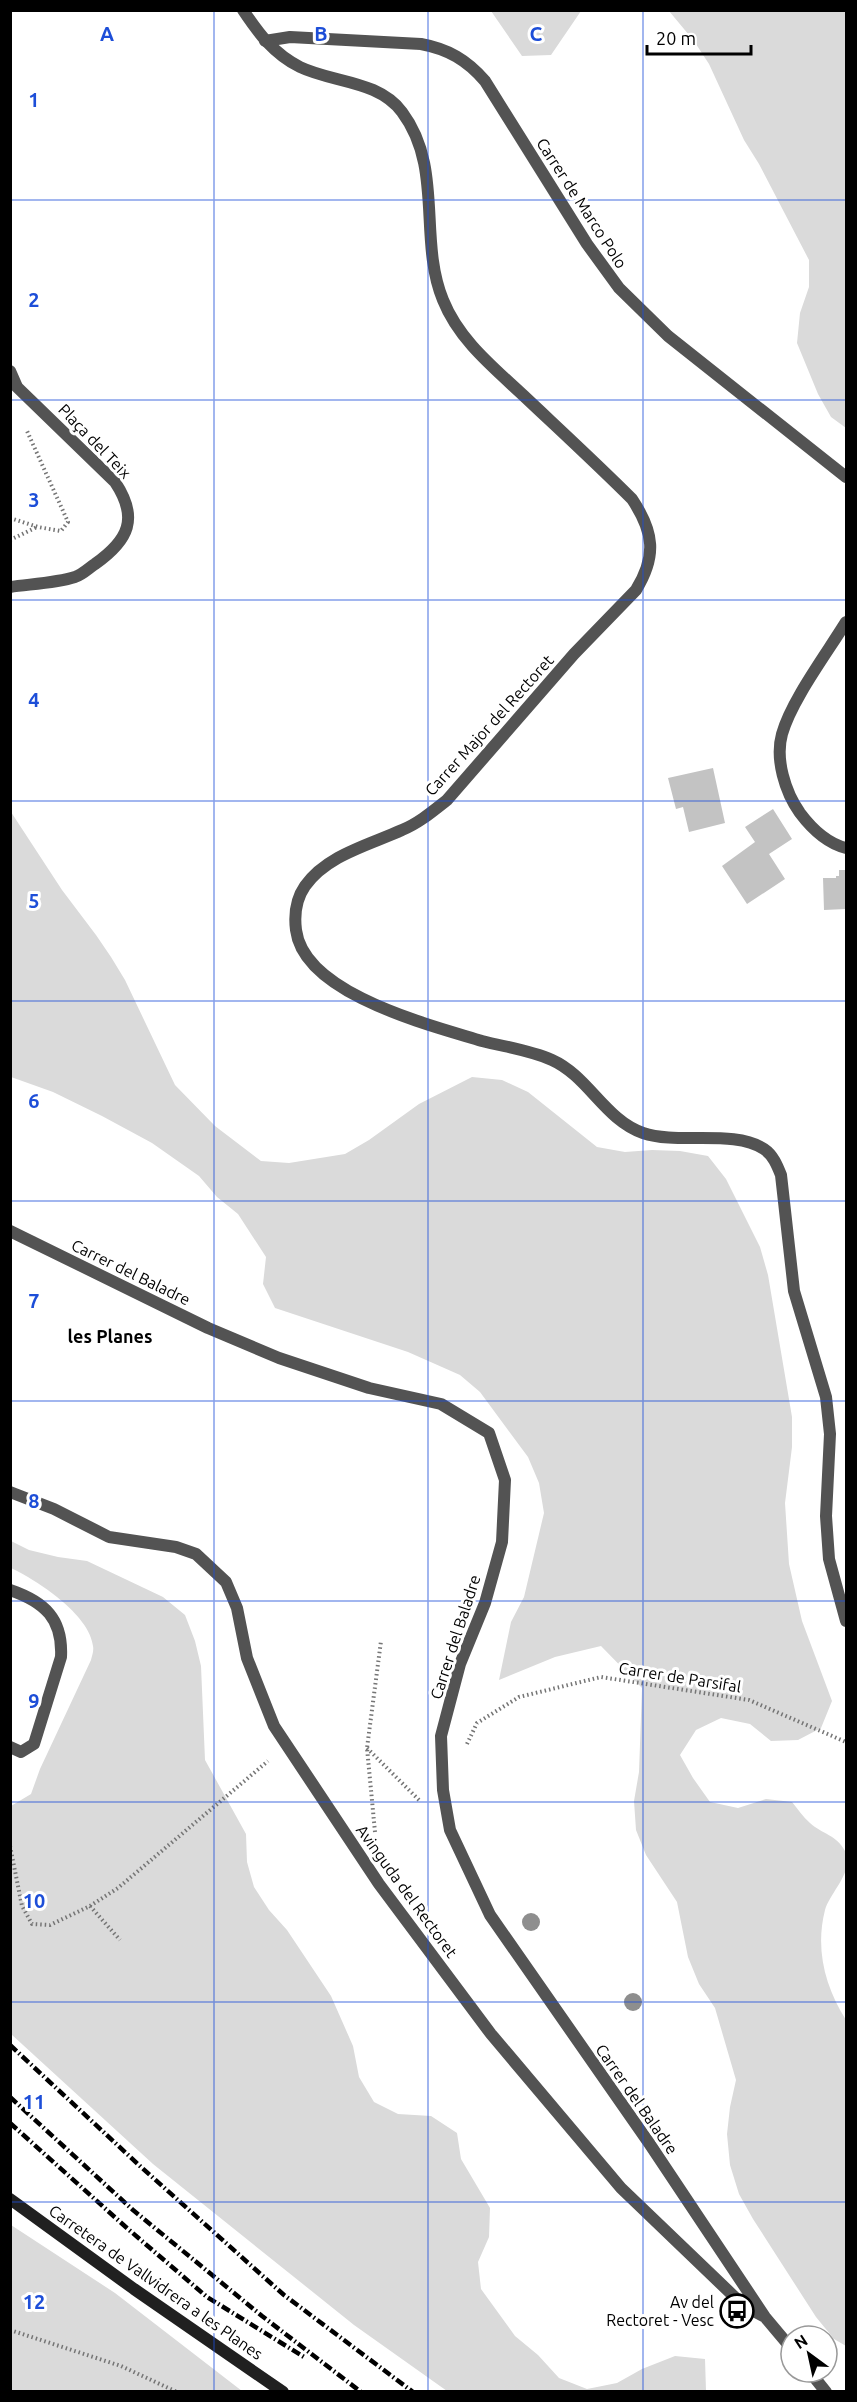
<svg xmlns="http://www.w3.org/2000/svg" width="857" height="2402" viewBox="0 0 857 2402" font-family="Ubuntu,sans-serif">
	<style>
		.green { fill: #dadada }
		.building { fill: #c3c3c3 }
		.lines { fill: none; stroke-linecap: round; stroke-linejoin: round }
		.path { stroke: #757575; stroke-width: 4; stroke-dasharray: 1.5 3; stroke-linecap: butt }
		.minor { stroke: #535353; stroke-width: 12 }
		.tertiary { stroke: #535353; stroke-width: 12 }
		.secondary { stroke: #202020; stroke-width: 12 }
		.rail { stroke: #000; stroke-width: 4.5; stroke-dasharray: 9 3 1.5 3; stroke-linecap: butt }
		.tree { fill: #8e8e8e }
		.grid { fill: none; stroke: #1d4ed8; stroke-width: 1.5; stroke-opacity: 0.55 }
		.labels { text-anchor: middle; stroke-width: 6; stroke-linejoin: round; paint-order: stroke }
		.street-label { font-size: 16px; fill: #000; stroke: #fff }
		.poi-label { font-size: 16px; fill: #000; stroke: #fff; text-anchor: end }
		.neighbourhood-label { font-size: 18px; font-weight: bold; fill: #000; stroke: #fff }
		.grid-label { font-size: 20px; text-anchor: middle; font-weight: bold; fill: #1d4ed8; stroke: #fff; stroke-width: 6; stroke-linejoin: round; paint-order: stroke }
	</style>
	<rect width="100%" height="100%" fill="#fff"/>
	<path class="green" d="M491 11H581L551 55 522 56Z
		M669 11H846V428L831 417 818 394 797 343 800 313 809 287V260L759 164 744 140 709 64 694 41Z
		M11 812 62 890 96 935 111 957 125 980 175 1085 215 1126 261 1161 289 1163 345 1154 369 1140 419 1104 472 1077 502 1080 528 1092 597 1147 625 1152 652 1150 680 1151 708 1156 726 1179 760 1247 768 1275 792 1417V1447L785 1503 789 1564 802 1621 832 1701 821 1728 798 1740 771 1741 750 1724 721 1718 696 1730 680 1755 693 1778 710 1802 738 1808 766 1799 792 1802C798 1809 803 1817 810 1823 822 1834 837 1835 845 1851 855 1871 830 1892 825 1910 815 1949 825 1987 846 2020V2346L834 2339 816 2317 753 2219 739 2194 730 2165 727 2134 730 2107 736 2080 715 2008 699 1984 688 1957 677 1902 646 1855 636 1830 634 1801 639 1772 642 1688 601 1646 555 1657 499 1680 511 1622 524 1597 544 1513 539 1483 528 1457 480 1392 460 1375 408 1352 275 1308 263 1284 266 1257 238 1214 217 1197 199 1176 152 1143 102 1116 53 1092 11 1077Z
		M11 1541 29 1550 58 1557 87 1561 163 1597 185 1615 195 1641 201 1666 205 1760 246 1834 247 1862 254 1887 269 1910 287 1930 331 1996 353 2046 359 2077 374 2102 398 2114 431 2116 457 2133 461 2159 490 2208 489 2237 478 2262 481 2289 515 2336 538 2355 559 2378 587 2389 617 2383 642 2369 675 2356 705 2359 706 2391H447L354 2325 153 2164 11 2034V1806L31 1794 40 1769 91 1660C92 1656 94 1651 93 1646 90 1615 37 1580 11 1568Z
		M11 2225 115 2293 242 2391H11Z"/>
	<path class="building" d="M713 768 725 823 689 832 683 807 676 809 668 778Z
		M773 809 792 839 769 854 785 879 747 904 722 866 755 842 745 827Z
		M839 870H846V909L824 910 823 878H836V876H839Z"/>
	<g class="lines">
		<path class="path" d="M10 518 38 527 61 531 68 522 27 431
			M10 540 37 527
			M467 1744 477 1723 519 1697 601 1677 749 1700 846 1742
			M367 1748 419 1800
			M375 1832 367 1748 381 1641
			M10 1846 22 1906 32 1924 50 1925 90 1906 118 1888 268 1761
			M90 1906 120 1940
			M10 2330 121 2366 177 2392"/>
		<path class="minor" d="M265 41 290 37 421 44C448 49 467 60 485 81L587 244 619 288 668 336 846 477
			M10 371 17 387 115 482C139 518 129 540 95 564 89 568 82 575 75 577 56 583 31 584 10 587
			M846 622C827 653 791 701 782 734 775 759 785 792 800 813 812 829 826 843 846 848
			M10 1231 208 1328 279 1358 369 1388 441 1404 489 1433 505 1480 502 1542 485 1603 460 1664 441 1736 443 1790 450 1830 490 1915 649 2143 765 2317
			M10 1492 54 1509 109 1537 176 1547 196 1554 226 1582 237 1608 247 1658 274 1726 379 1884 491 2034 621 2188 744 2306 765 2317 791 2348
			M10 1590C45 1602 63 1619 61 1657L34 1744 21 1752 10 1747
			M810 2372 826 2392"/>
		<path class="tertiary" d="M243 10C259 34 274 54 300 67 333 83 378 80 402 112 444 168 418 239 443 300 459 340 493 367 524 396 560 430 597 464 632 499 654 532 657 556 636 590L574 654 447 800C433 811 419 823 402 830 369 845 327 855 305 886 296 899 294 914 296 930 304 994 430 1025 482 1041 505 1047 530 1050 552 1060 588 1076 605 1120 643 1133 678 1145 734 1129 764 1149 773 1155 777 1165 781 1175L794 1291 826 1397 830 1434 826 1516 829 1559 846 1621"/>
		<path class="secondary" d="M10 2199 134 2289 283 2392"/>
		<path class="rail" d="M10 2045 141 2167 284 2295 413 2392
			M10 2097 133 2210 262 2316 361 2392
			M10 2123 128 2229 207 2297 304 2357"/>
	</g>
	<g class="tree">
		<circle cx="531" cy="1922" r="9"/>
		<circle cx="633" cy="2002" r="9"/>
	</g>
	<path class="grid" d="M214 10V2392M428 10V2392M643 10V2392M10 200H846M10 400H846M10 600H846M10 801H846M10 1001H846M10 1201H846M10 1401H846M10 1601H846M10 1802H846M10 2002H846M10 2202H846"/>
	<defs>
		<symbol id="bus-ring" viewBox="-11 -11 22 22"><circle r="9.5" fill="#fff" stroke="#000" stroke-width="1.5"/><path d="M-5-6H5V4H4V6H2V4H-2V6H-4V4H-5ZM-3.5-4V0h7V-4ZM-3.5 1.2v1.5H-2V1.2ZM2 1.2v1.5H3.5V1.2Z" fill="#000"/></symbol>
	</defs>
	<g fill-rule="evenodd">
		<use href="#bus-ring" x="718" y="2292" width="38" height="38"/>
	</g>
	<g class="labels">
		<g class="street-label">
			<text transform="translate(582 203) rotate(57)" y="6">Carrer de Marco Polo</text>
			<text transform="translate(95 441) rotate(46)" y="6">Plaça del Teix</text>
			<text transform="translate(489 725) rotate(-48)" y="6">Carrer Major del Rectoret</text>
			<text transform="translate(131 1272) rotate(26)" y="6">Carrer del Baladre</text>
			<text transform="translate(455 1637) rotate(-72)" y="6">Carrer del Baladre</text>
			<text transform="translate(680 1677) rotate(9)" y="6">Carrer de Parsifal</text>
			<text transform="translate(407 1891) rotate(54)" y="6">Avinguda del Rectoret</text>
			<text transform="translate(637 2099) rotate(55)" y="6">Carrer del Baladre</text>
			<text transform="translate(156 2282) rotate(35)" y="6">Carretera de Vallvidrera a les Planes</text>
		</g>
		<g class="poi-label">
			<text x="714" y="2308">Av del<tspan x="714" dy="18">Rectoret - Vesc</tspan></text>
		</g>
		<g class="neighbourhood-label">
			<text x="110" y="1343">les Planes</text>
		</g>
	</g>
	<g class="grid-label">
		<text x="107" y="41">A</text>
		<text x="321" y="41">B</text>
		<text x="536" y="41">C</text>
		<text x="34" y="107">1</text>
		<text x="34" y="307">2</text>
		<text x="34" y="507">3</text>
		<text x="34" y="707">4</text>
		<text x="34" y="908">5</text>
		<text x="34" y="1108">6</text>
		<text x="34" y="1308">7</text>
		<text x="34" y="1508">8</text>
		<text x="34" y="1708">9</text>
		<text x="34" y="1908">10</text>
		<text x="34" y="2109">11</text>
		<text x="34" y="2309">12</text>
	</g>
	<rect width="857" height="2402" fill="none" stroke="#000000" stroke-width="24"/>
	<g transform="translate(809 2354) rotate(327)"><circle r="28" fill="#ffffff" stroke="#999999" stroke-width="1.5"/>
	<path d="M0-4.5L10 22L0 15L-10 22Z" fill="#000000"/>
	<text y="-9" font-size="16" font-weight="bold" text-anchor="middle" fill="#000000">N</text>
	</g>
	<path d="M647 45v9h104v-9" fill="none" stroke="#000000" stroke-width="3"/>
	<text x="656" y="45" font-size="18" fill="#000000" stroke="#ffffff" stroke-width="4.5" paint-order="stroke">20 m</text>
</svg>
